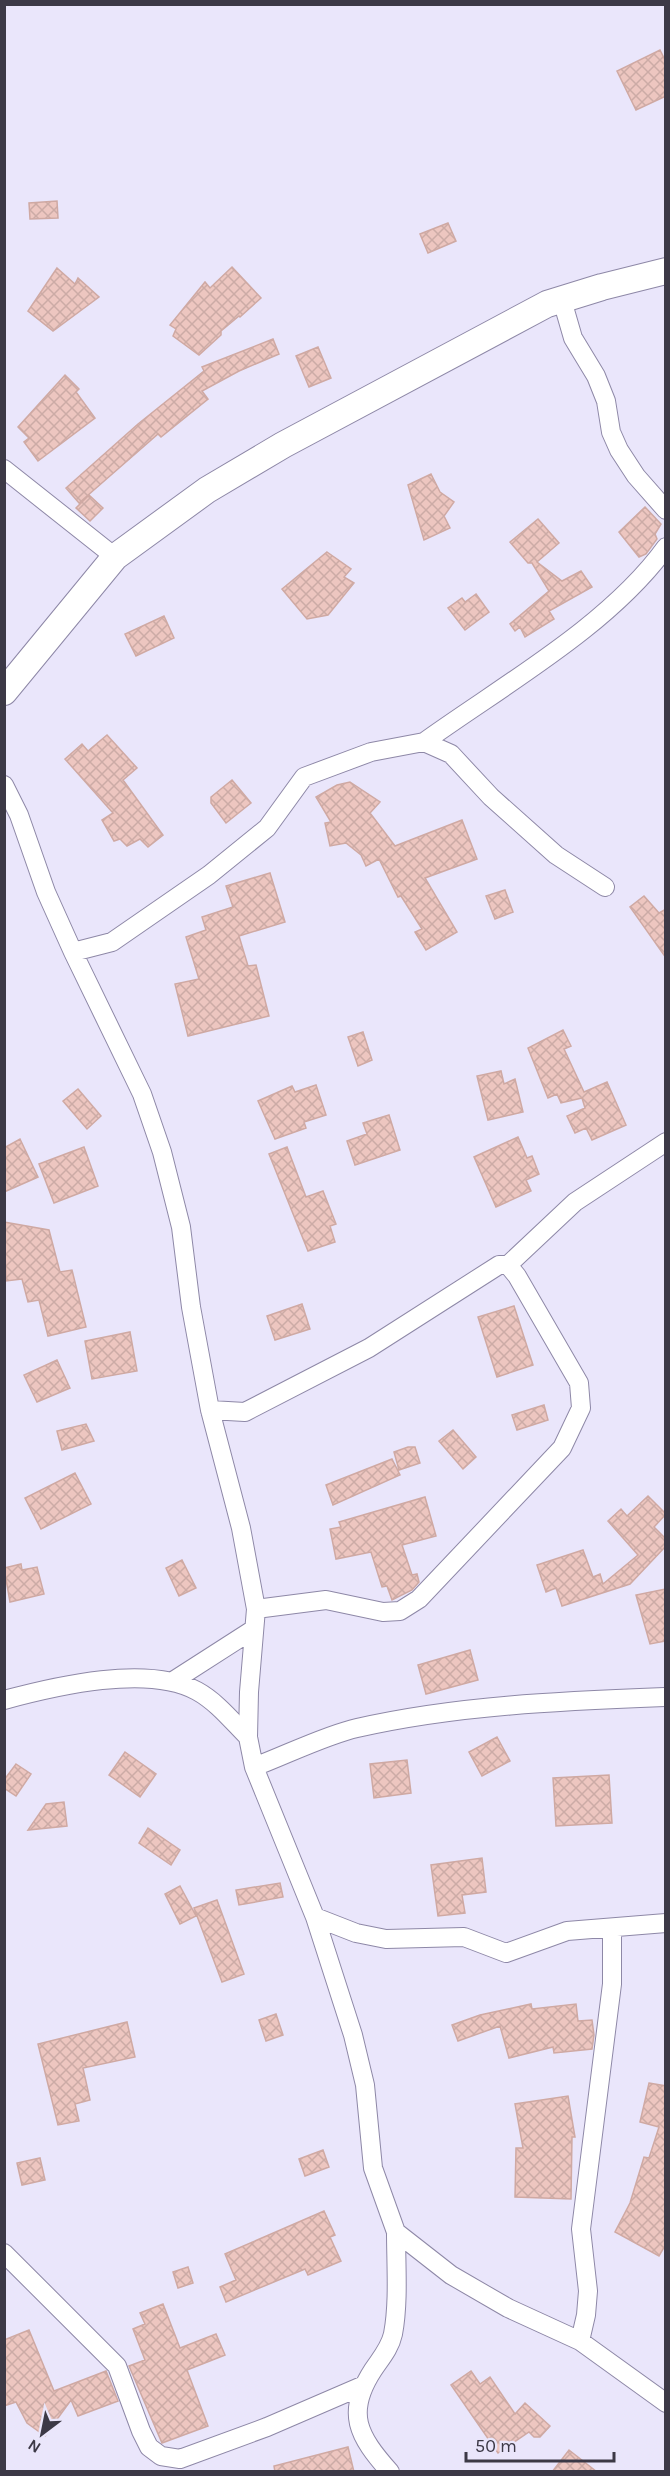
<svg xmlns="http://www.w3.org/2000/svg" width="670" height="2476" viewBox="0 0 670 2476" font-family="Karla,sans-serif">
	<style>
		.building { fill: url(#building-cross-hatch); stroke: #cfa9a3; stroke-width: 1.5 }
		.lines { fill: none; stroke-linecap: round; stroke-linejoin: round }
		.street-casing { stroke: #8e88a7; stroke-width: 20 }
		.secondary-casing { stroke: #8e88a7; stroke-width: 28 }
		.street { stroke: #fff; stroke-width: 18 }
		.secondary { stroke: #fff; stroke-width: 26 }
	</style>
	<defs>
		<pattern id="building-cross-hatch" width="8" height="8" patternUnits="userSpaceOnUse" patternTransform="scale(1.5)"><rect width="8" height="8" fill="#edc6c0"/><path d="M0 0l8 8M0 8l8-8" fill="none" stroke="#ccaba6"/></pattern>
	</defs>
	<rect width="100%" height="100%" fill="#eae6fb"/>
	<path class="building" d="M660 50 666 62V96L636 110 617 71Z
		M57 201 58 218 30 219 29 203Z
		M448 223 456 241 428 253 420 234Z
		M232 267 261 298 240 317 239 316 221 331V335L199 355 173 336 176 329 170 325 205 282 210 288Z
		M57 268 75 284 78 278 99 297 53 331 28 311Z
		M273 339 279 354 239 371 202 391 208 399 161 437 158 434 79 503 66 488 138 424 204 371 202 367Z
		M318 347 331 378 309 387 296 356Z
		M65 375 79 389 76 392 95 418 38 461 24 442 29 438 18 427Z
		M431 474 440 492 454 502 444 516 450 528 424 540 408 485Z
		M89 495 103 508 90 521 76 508Z
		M645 507 661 524 655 534 657 539 646 554 639 557 619 532Z
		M538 519 559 543 537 562 562 581 581 571 592 587 549 611 554 619 525 637 520 627 515 631 510 624 549 591 532 563H528L510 542Z
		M327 552 351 569 344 577 354 583 328 615 307 619 282 589Z
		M476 594 489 612 465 630 448 608 462 598 465 602Z
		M164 616 174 638 136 656 125 634Z
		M107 735 137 768 123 780 163 835 148 847 140 839 127 846 120 839 114 841 102 820 113 813 65 759 82 744 88 751Z
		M232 780 251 803 226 823 211 803V797Z
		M350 782 380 802 370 813 395 846 462 820 477 859 425 878 457 932 426 950 415 932 422 929 401 896 398 897 379 859 366 866 361 855 346 843 330 846 325 823 331 822 316 797 337 785Z
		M270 873 285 922 239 936 248 966 256 965 269 1016 188 1036 175 984 199 979 186 937 206 930 202 917 233 907 226 886Z
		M505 890 513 912 495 919 486 896Z
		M644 896 659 913 666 909V958L630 907Z
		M563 1030 571 1046 564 1049 584 1092 607 1082 626 1125 592 1140 586 1128 575 1133 567 1116 585 1108 582 1098 561 1103 557 1094 548 1098 528 1048Z
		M363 1032 372 1060 358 1066 348 1037Z
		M501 1071 504 1084 515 1079 523 1112 488 1120 477 1076Z
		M316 1085 326 1115 304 1122 306 1128 275 1139 258 1101 292 1086 295 1092Z
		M78 1089 101 1116 87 1129 63 1101Z
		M389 1115 400 1150 355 1165 347 1141 367 1134 363 1123Z
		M518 1137 527 1158 532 1156 539 1174 526 1180 531 1191 496 1207 474 1157Z
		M20 1139 38 1177 4 1192V1148Z
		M84 1147 98 1186 54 1203 39 1164Z
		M287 1147 306 1197 323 1191 336 1224 330 1226 335 1242 308 1251 269 1154Z
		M4 1222 49 1230 60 1272 72 1270 86 1327 48 1336 39 1300 28 1302 22 1279 6 1281Z
		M302 1304 310 1329 275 1340 267 1316Z
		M514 1306 533 1365 497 1377 478 1317Z
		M130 1332 137 1371 92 1379 85 1341Z
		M57 1360 70 1388 37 1402 24 1375Z
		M544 1405 548 1420 517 1430 512 1415Z
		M86 1424 94 1441 62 1450 57 1431Z
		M453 1430 476 1457 463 1469 439 1441Z
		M408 1447H415L420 1463 399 1470 394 1452Z
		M392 1459 400 1475 333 1505 326 1485Z
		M75 1473 91 1504 41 1529 25 1498Z
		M648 1496 666 1514 654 1527 666 1539V1546L630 1584 562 1606 556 1588 546 1592 537 1565 583 1550 593 1577 600 1574 603 1584 638 1555 608 1521 621 1509 627 1516Z
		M425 1497 436 1536 402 1545 412 1575 417 1574 419 1582 412 1590 392 1600 387 1586 382 1587 371 1552 336 1559 330 1529 341 1527 339 1522Z
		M182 1560 196 1588 179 1596 166 1568Z
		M21 1564 22 1570 37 1567 44 1594 10 1602 4 1568Z
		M666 1589V1641L650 1644 636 1595Z
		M470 1650 478 1680 426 1694 418 1665Z
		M497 1737 510 1761 482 1776 469 1752Z
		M125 1752 156 1774 140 1797 109 1775Z
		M407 1760 411 1793 374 1798 370 1764Z
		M16 1764 31 1774 16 1796 4 1788V1780Z
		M609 1775 612 1823 556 1826 553 1778Z
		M64 1802 67 1826 28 1830 46 1804Z
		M148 1828 180 1850 171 1865 139 1843Z
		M482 1858 486 1892 462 1895 465 1913 438 1916 431 1865Z
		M280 1883 283 1897 239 1905 236 1890Z
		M180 1886 196 1916 180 1924 165 1894Z
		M217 1900 244 1974 222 1982 194 1908Z
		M531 2004 532 2009 576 2004 578 2021 592 2020 594 2035 592 2049 554 2053 553 2047 509 2058 500 2026 458 2041 452 2025 480 2015Z
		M276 2014 283 2035 266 2041 259 2020Z
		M127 2022 135 2057 83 2068 90 2100 75 2104 79 2121 58 2125 38 2044Z
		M649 2083 666 2086V2244L659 2256 615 2232 630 2203 644 2157 649 2158 659 2127 640 2122Z
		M568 2096 575 2137H572L571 2199 515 2197 516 2148H523L515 2104Z
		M323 2150 329 2167 305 2176 299 2159Z
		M40 2158 45 2180 22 2185 17 2163Z
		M324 2211 335 2235 330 2237 341 2261 308 2275 305 2269 226 2302 220 2287 236 2280 225 2254Z
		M188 2267 193 2283 178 2288 173 2272Z
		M163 2304 180 2348 216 2334 225 2355 187 2370 208 2426 162 2443 129 2366 145 2360 133 2329 145 2324 140 2313Z
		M29 2330 54 2391 106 2371 118 2401 78 2416 71 2400 45 2436 27 2423 16 2402 4 2406V2340Z
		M471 2371 480 2384 490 2377 515 2414 525 2403 550 2426 540 2437H534L529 2432 498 2453 451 2385Z
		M348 2447 354 2472H275L274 2466Z
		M569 2450 597 2472H552Z"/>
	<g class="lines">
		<defs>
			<path id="street" d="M562 300 573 338 596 376 606 401 611 432 619 450 636 476 666 510
				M4 469 115 557
				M424 742C503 685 609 626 666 547
				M4 785 19 815 46 892 73 952 142 1094 162 1152 181 1227 191 1307 210 1410 241 1528 256 1609 249 1692 248 1737 254 1767 315 1917 353 2035 365 2085 373 2168 396 2232 451 2275 508 2308 580 2341 666 2403
				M73 952 112 942 209 875 267 828 304 777 371 752 424 742 451 754 491 797 556 855 605 887
				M508 1265 575 1202 666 1142
				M210 1410 245 1412 369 1348 499 1265H508L517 1276 579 1383 581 1408 562 1448 419 1599 400 1611 383 1612 326 1600 256 1609
				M173 1681 254 1629
				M4 1700C56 1686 148 1664 197 1691 217 1702 232 1721 248 1737
				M254 1767C286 1755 326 1735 357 1728 458 1705 563 1701 666 1697
				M315 1917 356 1933 386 1939 464 1937 506 1953 567 1931 666 1923
				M4 2253 117 2366 141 2431 149 2447 161 2456 180 2459 267 2427 362 2386
				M580 2341 586 2315 588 2291 581 2229 612 1984V1929
				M390 2472C358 2436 345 2413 373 2370 381 2358 390 2348 393 2334 399 2302 396 2265 396 2232"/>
			<path id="secondary" d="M4 692 115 557 207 490 283 445 547 304 602 287 666 271"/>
		</defs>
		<use href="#street" class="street-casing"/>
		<use href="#secondary" class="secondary-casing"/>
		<use href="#street" class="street"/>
		<use href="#secondary" class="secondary"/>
	</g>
	<rect width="670" height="2476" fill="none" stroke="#3c3946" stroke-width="12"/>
	<g transform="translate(42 2434) rotate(212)" stroke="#eae6fb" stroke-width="4.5" paint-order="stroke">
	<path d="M0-4.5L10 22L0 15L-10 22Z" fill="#3c3946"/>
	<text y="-9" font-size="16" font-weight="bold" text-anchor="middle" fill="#3c3946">N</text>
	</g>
	<path d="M466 2452v9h148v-9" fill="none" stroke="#3c3946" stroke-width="3"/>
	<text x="475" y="2452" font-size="18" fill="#3c3946" stroke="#eae6fb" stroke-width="4.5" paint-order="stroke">50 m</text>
</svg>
